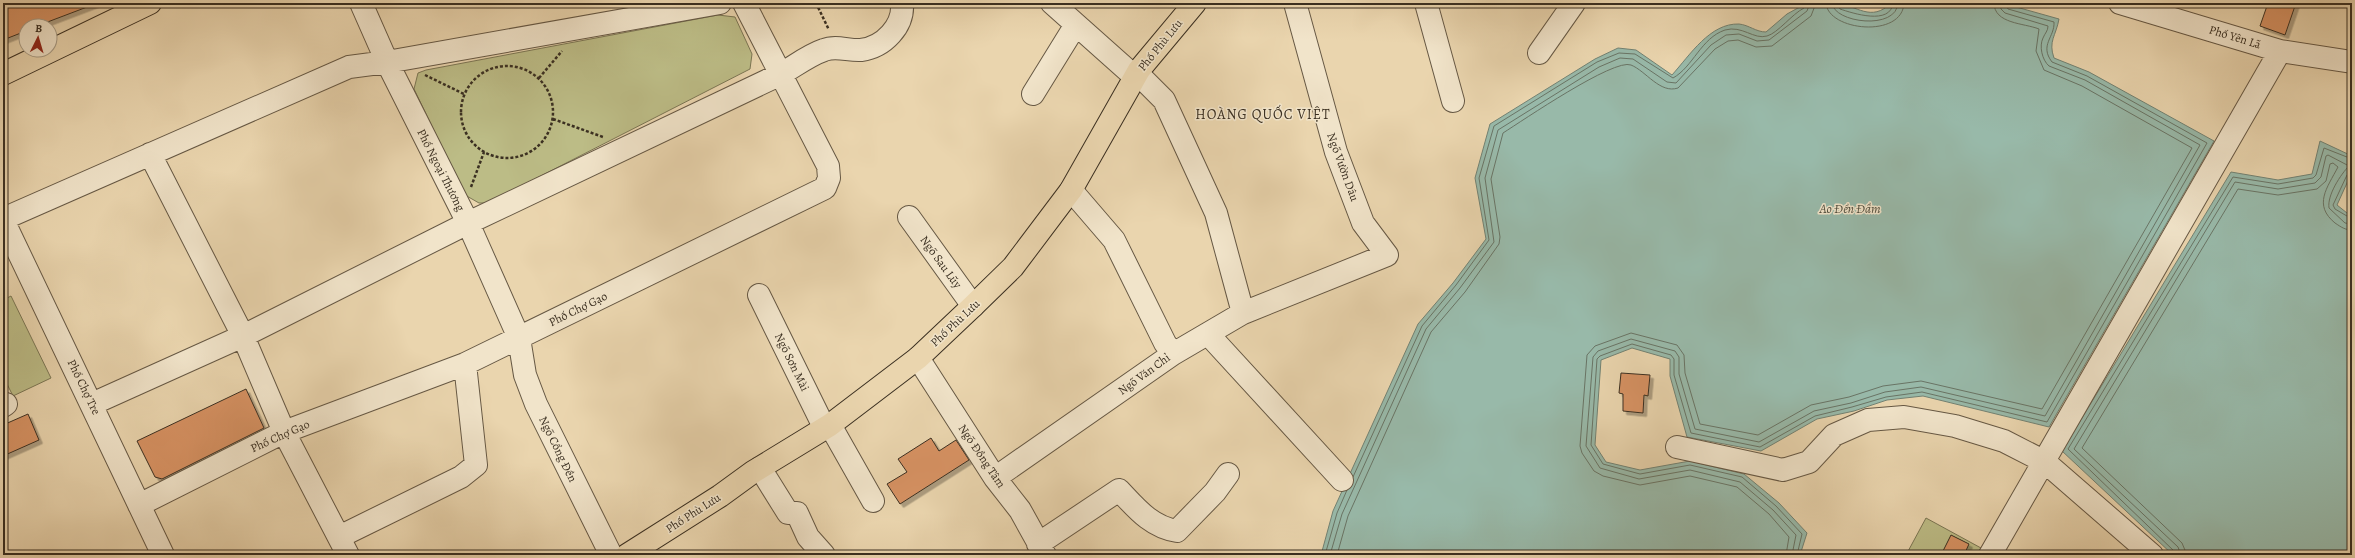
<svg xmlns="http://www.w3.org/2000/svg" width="2355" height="558" viewBox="0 0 2355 558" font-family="Alegreya,serif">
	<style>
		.green { fill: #bcbc86; stroke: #7b7654 }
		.water { fill: #98b9a9; stroke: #728273 }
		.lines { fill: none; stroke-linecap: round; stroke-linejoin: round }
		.shore { stroke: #697465; stroke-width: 1 }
		.building { fill: #d79264; stroke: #3a2f21; filter: url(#shadow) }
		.minor-casing { stroke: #665844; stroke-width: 24 }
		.major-casing { stroke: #3a2f21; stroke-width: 24 }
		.path { stroke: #3a2f21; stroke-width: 2.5; stroke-dasharray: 3 2; stroke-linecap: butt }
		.minor { stroke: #f1e4ca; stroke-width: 22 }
		.major { stroke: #ead5ae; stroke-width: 22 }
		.labels { text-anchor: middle; stroke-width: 3; stroke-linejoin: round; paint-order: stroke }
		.street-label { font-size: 12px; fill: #3a2f21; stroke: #f1e4ca }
		.water-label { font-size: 13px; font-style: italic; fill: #4d4b3c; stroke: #f1e4ca }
		.quarter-label { font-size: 14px; letter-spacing: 1px; fill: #3a2f21; stroke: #f1e4ca }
	</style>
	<defs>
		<filter id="shadow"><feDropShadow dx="3.5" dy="3.5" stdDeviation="0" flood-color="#0004"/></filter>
	</defs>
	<rect width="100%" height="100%" fill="#ead5ae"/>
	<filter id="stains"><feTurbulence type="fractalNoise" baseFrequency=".005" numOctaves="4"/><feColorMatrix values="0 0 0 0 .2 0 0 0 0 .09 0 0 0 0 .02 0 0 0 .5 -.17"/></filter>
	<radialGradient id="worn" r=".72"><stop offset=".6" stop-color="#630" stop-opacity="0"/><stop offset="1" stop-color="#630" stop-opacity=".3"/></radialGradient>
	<path class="green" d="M718 15 735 17 752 54 750 69 488 203H479L465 195 414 89 418 73 426 70Z
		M11 296 51 378 13 396 3 376V300Z
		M1926 518 1981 548 1977 555H1906Z"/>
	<path class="water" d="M1807 3C1816 3 1826 2 1835 3 1857 5 1871 23 1891 3H2002L2059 19C2056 36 2048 41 2054 58L2089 72 2214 141 2049 427 1923 396 1887 400 1854 411 1817 419 1761 451 1687 437 1670 376V359L1632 348 1601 360 1595 445 1606 462 1640 470 1690 461 1744 474 1779 503 1807 533 1800 555H1321L1333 511 1418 324 1453 283 1486 239 1475 178 1490 124 1595 59 1618 48 1636 50 1672 75C1690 55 1710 23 1739 24 1749 25 1756 32 1766 32L1787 14Z
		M2320 141 2352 156V172L2337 205 2352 217V551L2348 555H2173L2062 451 2231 172 2278 180 2312 174Z"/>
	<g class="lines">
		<path class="shore" d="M1826 3C1827 31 1903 39 1904 3
			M1832 3C1833 23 1897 31 1898 3
			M1837 3 1840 9C1852 13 1891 26 1893 3
			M2352 172 2347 175 2333 205 2335 209 2352 219
			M1353 477 1422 326 1456 285 1489 240 1479 178 1494 126 1597 62 1619 53 1635 54 1673 78C1693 67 1701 38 1725 30 1742 25 1754 40 1767 36 1778 33 1792 14 1804 8L1805 3
			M1325 555 1337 513 1347 490
			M1330 555 1342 514 1426 329 1460 288 1494 242 1485 178 1498 130 1599 67 1620 58 1633 59 1667 82 1676 83 1711 45 1726 35 1739 34 1757 41 1769 40 1807 11 1810 3
			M1337 555 1348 516 1431 332 1465 292 1499 244 1500 237 1491 179 1503 133C1522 121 1614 58 1631 65 1646 71 1660 94 1678 88L1715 49 1728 41 1738 40 1756 47 1772 46 1811 16 1816 3
			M1786 555 1789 537 1769 514 1737 487 1690 476 1640 485 1603 476 1594 471 1582 453 1580 446 1587 355 1595 346 1631 333 1677 345 1684 355 1685 373 1700 424 1758 435 1811 405 1849 397 1883 386 1921 381 2042 409 2192 148 2082 86 2044 70 2036 51 2039 29C2024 23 1994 24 1994 3
			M1792 555 1796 535 1773 510 1740 482 1690 470 1639 479 1600 468 1586 446 1593 357 1598 351 1631 339 1675 351 1679 357V374L1695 429 1759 442 1814 411 1851 403 1885 392 1921 387 2045 416 2200 145 2085 80 2049 66C2042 60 2039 46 2043 38 2045 33 2048 31 2048 26L2005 13 2001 9 2000 3
			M1797 555 1802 534 1776 506 1742 477 1690 465 1640 474 1603 464 1591 445 1597 359 1600 356 1632 344 1671 355 1674 359V375L1691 433 1760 447 1815 416 1852 407 1886 397 1922 392 2047 422 2207 143 2087 76 2052 62C2039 45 2055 37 2054 22L2008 9 2005 3
			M2176 555 2174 551 2068 449 2233 177 2278 184 2313 178 2316 175 2324 148 2352 159
			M2181 555 2178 547 2074 449 2235 182 2278 189 2315 183 2321 177 2326 156 2328 155 2349 166C2341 174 2327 195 2329 208L2345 223 2352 224
			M2187 555 2182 543 2082 448 2238 189 2278 195 2317 189 2326 181 2330 164 2333 163 2338 167C2327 188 2313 205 2335 223 2341 227 2345 230 2352 230"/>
	</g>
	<path class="building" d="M3 3H95V4L37 26H26V31L3 40Z
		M2268 3H2296L2285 35 2260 26Z
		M1621 373 1650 375 1648 396 1644 395 1643 413 1623 411V394L1619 393Z
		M246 389 264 428 162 479 155 477 137 441Z
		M28 414 39 440 3 456V425Z
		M931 438 939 451 956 440 969 460 900 504 887 484 907 472 898 459Z
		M1951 535 1969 544 1964 555H1941Z"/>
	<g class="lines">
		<defs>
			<path id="minor" d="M361 3 387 62 468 223 519 338 525 375 536 404 611 555
				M1052 3 1135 77
				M1426 3 1453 101
				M2120 3 2280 51 2352 62
				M1539 53 1574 3
				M1137 73 1164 100 1216 213 1243 313
				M1033 94 1075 26
				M150 154 243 336 284 432 348 555
				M909 217 973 306
				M3 219 349 67 387 62 720 3
				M3 220 163 555
				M759 295 825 429
				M1208 334 1342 480
				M1173 354 1243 313 1387 255 1363 223 1336 152 1295 3
				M918 358 995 478 1020 510 1045 555
				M92 404 243 336 468 223 781 74C795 66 809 55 824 50 836 45 849 51 861 50 884 47 904 26 902 3
				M3 406 6 404
				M830 425 873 501
				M1677 447 1783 470 1809 462 1834 435 1868 420 1904 417 1955 426 2004 441 2045 462 2152 555
				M760 468 788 513H797L808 537 824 555
				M995 478 1173 354 1165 343 1114 240 1071 190
				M139 505 284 432 465 364 825 188 829 178 828 166 744 3
				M339 537 461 477 476 465 465 364
				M1038 544 1119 490C1136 508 1151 527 1177 531L1215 492 1228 474
				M1990 555 2280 51"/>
			<path id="major" d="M3 74 150 3
				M627 555 720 496 753 472 830 425 918 358 973 306 1013 267 1071 190 1139 70 1195 3"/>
		</defs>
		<use href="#minor" class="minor-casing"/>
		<use href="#major" class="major-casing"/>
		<path class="path" d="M816 3 829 30
			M461 112a46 46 0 1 1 92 0a46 46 0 1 1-92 0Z
			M425 75 464 94
			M539 78 562 51
			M553 119 603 137
			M471 187 484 152"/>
		<use href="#minor" class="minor"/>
		<use href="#major" class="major"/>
	</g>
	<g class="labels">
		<g class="street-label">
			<text transform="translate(2235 37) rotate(17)" y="4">Phố Yên Lã</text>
			<text transform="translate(1160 45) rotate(-51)" y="4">Phố Phù Lưu</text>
			<text transform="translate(1343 167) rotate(70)" y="4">Ngõ Vườn Dâu</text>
			<text transform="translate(441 170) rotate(63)" y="4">Phố Ngoại Thương</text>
			<text transform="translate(941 262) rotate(54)" y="4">Ngõ Sau Lũy</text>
			<text transform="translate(578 309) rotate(-26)" y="4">Phố Chợ Gạo</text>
			<text transform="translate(955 323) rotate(-43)" y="4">Phố Phù Lưu</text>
			<text transform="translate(792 362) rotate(64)" y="4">Ngõ Sơn Mài</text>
			<text transform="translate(1144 374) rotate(-36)" y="4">Ngõ Văn Chỉ</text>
			<text transform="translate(84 387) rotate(64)" y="4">Phố Chợ Tre</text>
			<text transform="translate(280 436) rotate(-24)" y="4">Phố Chợ Gạo</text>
			<text transform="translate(558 449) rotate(64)" y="4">Ngõ Cổng Đền</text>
			<text transform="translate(982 456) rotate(56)" y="4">Ngõ Đồng Tâm</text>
			<text transform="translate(693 513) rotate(-33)" y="4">Phố Phù Lưu</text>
		</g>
		<g class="water-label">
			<text x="1850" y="213">Ao Đền Đầm</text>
		</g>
		<g class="quarter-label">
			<text x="1263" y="119">HOÀNG QUỐC VIỆT</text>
		</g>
	</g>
	<rect width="2355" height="558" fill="none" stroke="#ead5ae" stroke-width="16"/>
	<rect x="4" y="4" width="2347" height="550" fill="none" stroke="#3a2f21" stroke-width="2"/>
	<rect x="8" y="8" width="2339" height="542" fill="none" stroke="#3a2f21"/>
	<g transform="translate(38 38) rotate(5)"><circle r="19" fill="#f1e4ca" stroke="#a89c86"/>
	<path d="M0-3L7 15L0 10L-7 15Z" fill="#8f2418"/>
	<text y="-6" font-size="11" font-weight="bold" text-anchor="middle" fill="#3a2f21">B</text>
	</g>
	<rect width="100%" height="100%" filter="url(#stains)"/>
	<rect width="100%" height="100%" fill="url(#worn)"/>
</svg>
